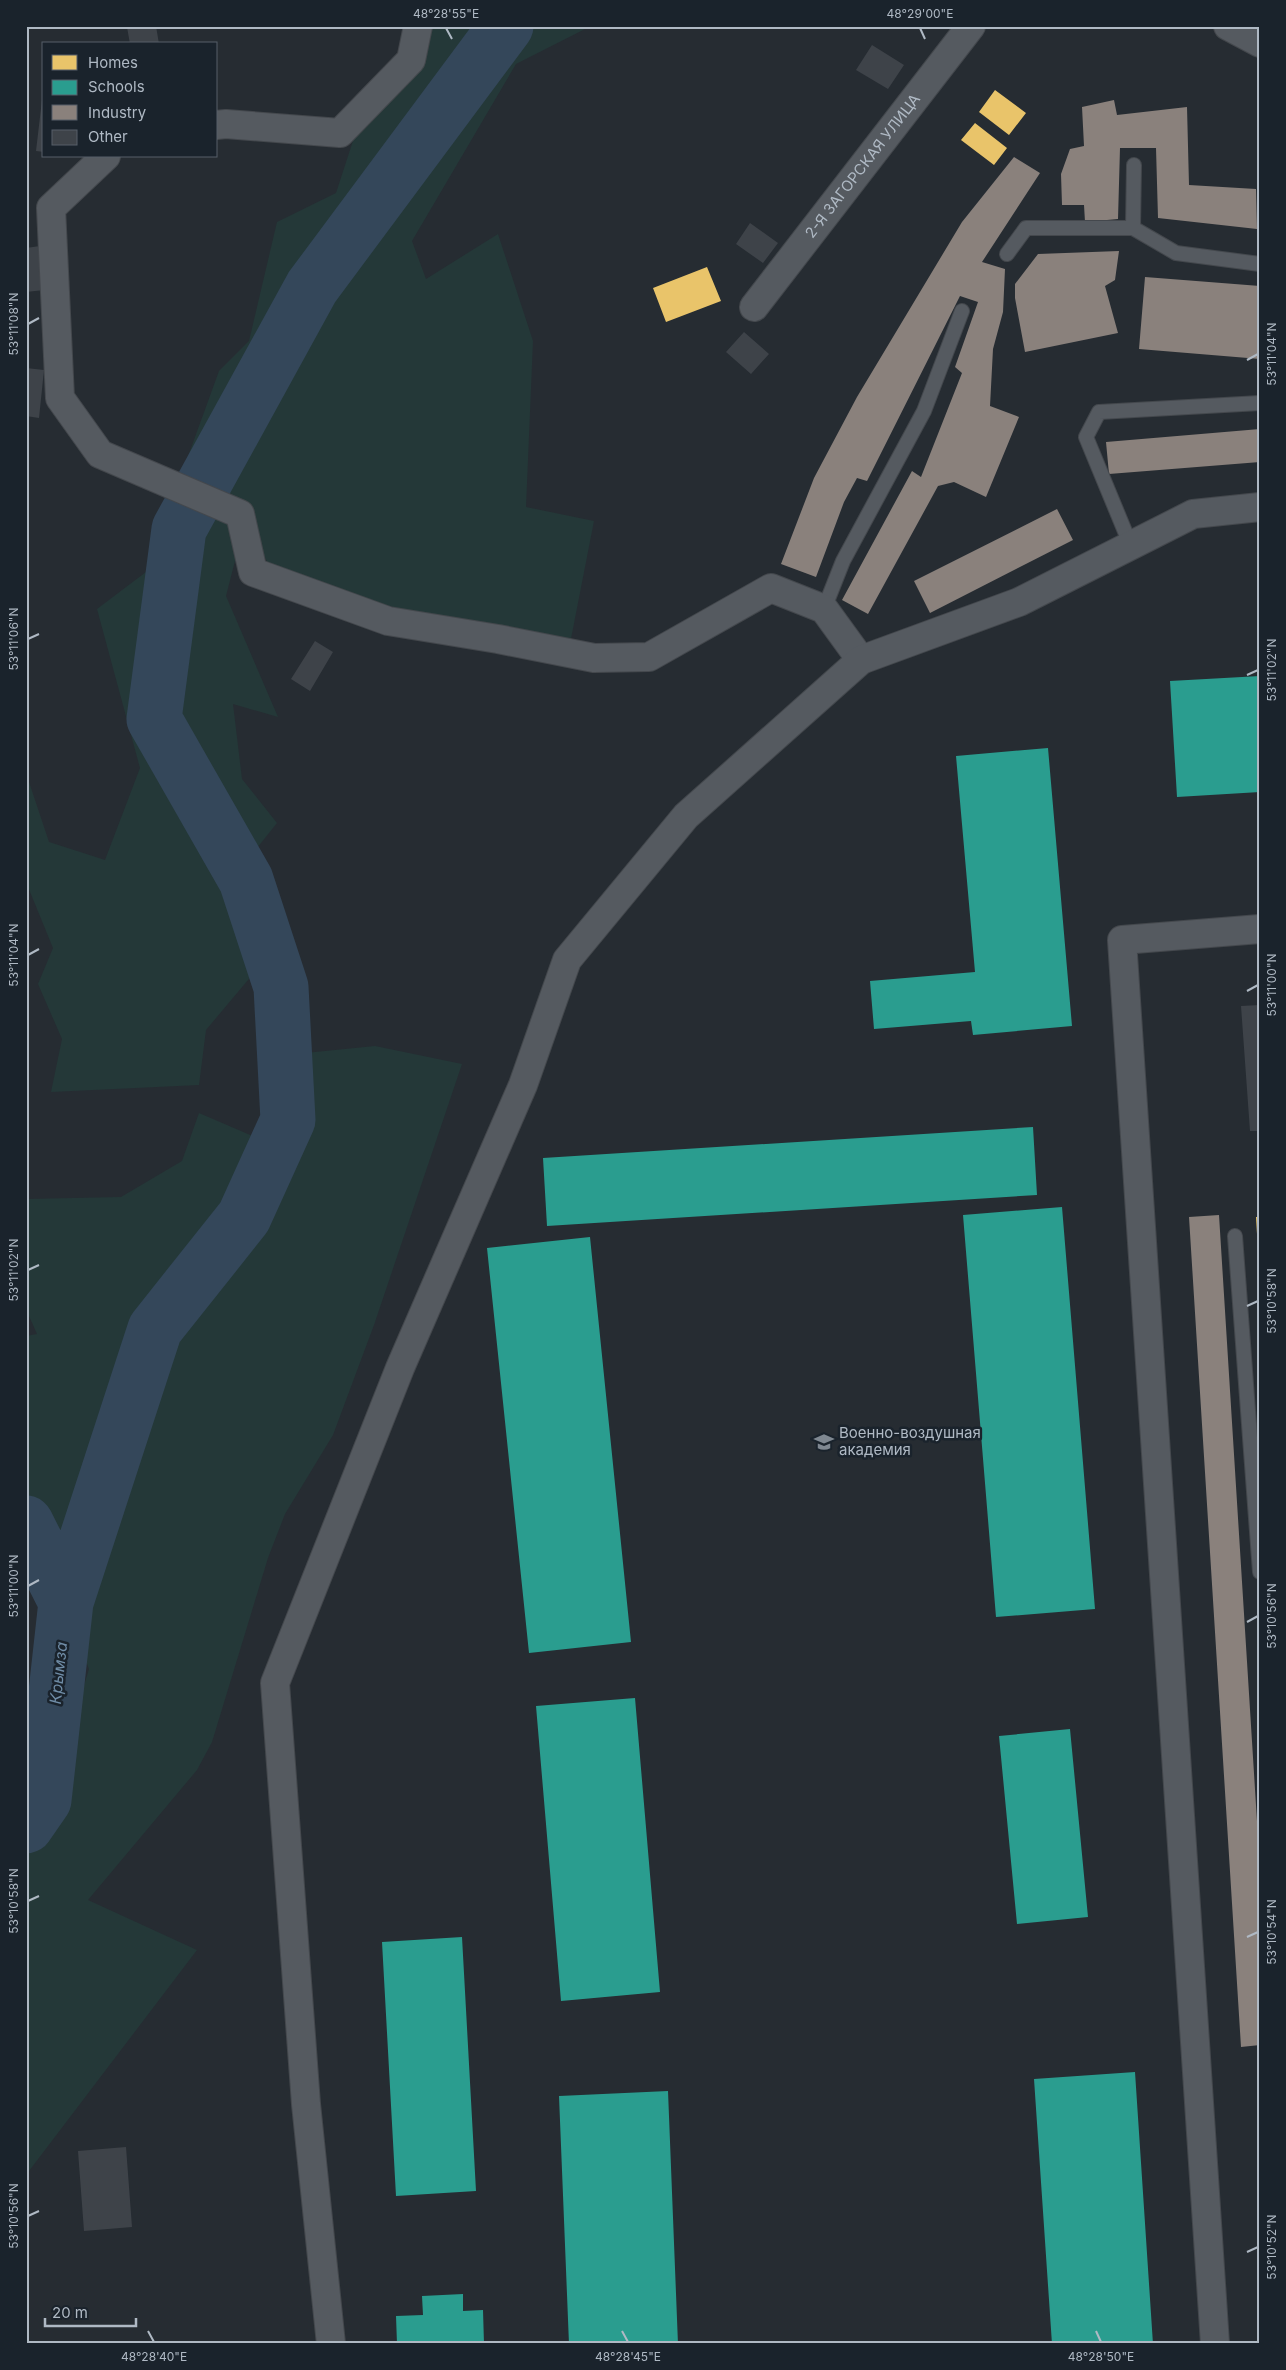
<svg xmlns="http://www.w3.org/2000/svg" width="1286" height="2370" viewBox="0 0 1286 2370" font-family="Inter,sans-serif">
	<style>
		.green { fill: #243838 }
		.homes { fill: #e9c46a }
		.schools { fill: #2a9d8f }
		.industry { fill: #8a817c }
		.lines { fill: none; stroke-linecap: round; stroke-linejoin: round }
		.river { stroke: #34475a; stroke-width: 55 }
		.building { fill: #3e4349 }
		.service-casing { stroke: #44484d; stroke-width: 16 }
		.minor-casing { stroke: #44484d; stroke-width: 30 }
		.service { stroke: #555a60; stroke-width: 14 }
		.minor { stroke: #555a60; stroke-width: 28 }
		.ticks { fill: none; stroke: #afb9c4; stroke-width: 2 }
		.labels { text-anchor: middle; stroke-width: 5; stroke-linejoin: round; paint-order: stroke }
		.street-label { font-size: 15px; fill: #afb9c4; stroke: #1a232c }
		.poi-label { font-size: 15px; fill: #afb9c4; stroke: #1a232c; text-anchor: start }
		.water-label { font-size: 16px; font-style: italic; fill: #708da7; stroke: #1a232c }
		.neatline { fill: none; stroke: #afb9c4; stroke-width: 2 }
		.ticks-label { font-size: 12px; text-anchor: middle; fill: #afb9c4 }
	</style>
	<rect width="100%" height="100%" fill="#262c32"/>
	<path class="green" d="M423 26H591L516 64 412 241 426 279 498 234 533 341 526 507 594 521 569 649 385 605 271 570 246 518 226 596 278 717 233 704 242 779 277 823 237 873 274 949 206 1030 199 1085 51 1092 62 1039 38 984 53 948 26 882V773L49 842 105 860 140 768 97 609 146 572 219 371 249 341 277 222 336 193 363 110Z
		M375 1046 462 1064 374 1325 333 1435 285 1514 268 1558 212 1742 197 1770 88 1900 197 1950 26 2175V1765L60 1766 89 1669 26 1510V1336L37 1334 26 1309V1199L121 1197 182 1161 199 1113 264 1141 295 1054Z"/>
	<path class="homes" d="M995 90 1026 113 1009 135 979 112Z
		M975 123 1007 148 994 165 961 140Z
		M707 267 721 301 666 322 653 288Z
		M1256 1217H1260V1251H1258Z"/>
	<path class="schools" d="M1260 676V792L1177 797 1170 681Z
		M1048 748 1072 1026 973 1035 971 1021 874 1029 870 981 975 972 956 756Z
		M1033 1127 1037 1195 547 1226 543 1158Z
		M1062 1207 1095 1609 996 1617 963 1215Z
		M590 1237 631 1642 529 1653 487 1248Z
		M635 1698 660 1992 561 2001 536 1706Z
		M1070 1729 1088 1917 1017 1924 999 1736Z
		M462 1937 476 2191 396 2196 382 1942Z
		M1135 2072 1153 2344H1052L1034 2079Z
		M668 2091 678 2344H569L559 2096Z
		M463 2294V2311L483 2310 484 2344H397L396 2316 423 2315 422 2296Z"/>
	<path class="industry" d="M1114 100 1117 115 1187 107 1189 185 1256 189 1257 229 1158 218 1156 148H1120L1118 219 1085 222 1084 205H1062L1061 174 1070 149 1084 146 1082 107Z
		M1014 157 1040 173 982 262 1005 269 1003 312 993 349 990 406 1019 417 986 497 954 482 938 486 868 614 842 600 912 471 921 477 962 373 955 367 978 302 960 296 867 481 857 478 844 502 816 577 781 564 814 478 857 397 962 222Z
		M1119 251 1115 280 1105 286 1118 333 1025 352 1015 298V284L1038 254Z
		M1145 277 1260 286V359L1139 349Z
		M1260 429V462L1109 474 1106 442Z
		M1057 509 1073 540 930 613 914 581Z
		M1219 1215 1260 1869V2045L1241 2047 1189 1217Z"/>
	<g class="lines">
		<path class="river" d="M26 1523 66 1602 44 1800 26 1826
			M66 1602 155 1329 244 1217 288 1120 281 987 246 880 154 719 179 529 312 287 506 26"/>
	</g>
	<path class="building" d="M156 26 159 44H130L127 27Z
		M872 45 904 65 888 89 856 70Z
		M42 100H44V152L36 151Z
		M750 223 778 243 763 263 736 244Z
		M40 246 44 290 26 292V248Z
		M744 332 769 354 751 374 726 352Z
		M26 368 44 370 39 418 26 416Z
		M315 641 333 652 310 691 291 679Z
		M1260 1005V1131H1250L1241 1006Z
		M126 2147 132 2227 84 2231 78 2151Z"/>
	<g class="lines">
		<defs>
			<path id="service" d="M1133 228 1134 165
				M1007 254 1026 228H1133L1176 253 1260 264
				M1131 546 1086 437 1099 412 1260 403
				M824 609 843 561 924 411 962 311
				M1235 1236 1260 1572"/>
			<g id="minor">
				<path d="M1228 26 1260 43"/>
				<path d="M216 125 226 124 340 133 411 60 418 26"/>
				<path d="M106 156 51 208 60 398 100 454 240 514 253 572 388 621 498 639 594 658 649 657 771 588 824 609 861 660"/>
				<path id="s1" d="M754 307 971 26"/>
				<path d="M331 2344 306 2104 275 1683 400 1368 523 1085 567 960 686 816 861 660 1019 602 1193 514 1260 507"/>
				<path d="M1215 2344 1122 940 1260 929"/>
			</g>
		</defs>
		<use href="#service" class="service-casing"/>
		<use href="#minor" class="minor-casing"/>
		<use href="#service" class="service"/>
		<use href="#minor" class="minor"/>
	</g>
	<path class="ticks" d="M446 28 452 39M920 28 925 39M28 324 39 318M1247 360 1258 354M28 639 39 634M1247 675 1258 670M28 955 39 949M1247 991 1258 985M28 1270 39 1265M1247 1306 1258 1301M28 1586 39 1580M1247 1622 1258 1616M28 1901 39 1896M1247 1937 1258 1932M28 2216 39 2211M1247 2252 1258 2247M148 2331 154 2342M622 2331 628 2342M1096 2331 1101 2342"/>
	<defs>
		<symbol id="university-bare" viewBox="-9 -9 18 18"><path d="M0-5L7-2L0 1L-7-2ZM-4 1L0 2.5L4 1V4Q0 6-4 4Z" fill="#7f8891" stroke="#1a232c" stroke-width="2.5" paint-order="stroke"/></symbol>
	</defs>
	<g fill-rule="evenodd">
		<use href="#university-bare" x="810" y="1428" width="28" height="28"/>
	</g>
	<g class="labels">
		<g class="street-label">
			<text dy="5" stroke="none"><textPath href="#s1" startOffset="178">2-Я ЗАГОРСКАЯ УЛИЦА</textPath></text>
		</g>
		<g class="poi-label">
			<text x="839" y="1438">Военно-воздушная<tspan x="839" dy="17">академия</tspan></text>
		</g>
		<g class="water-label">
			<text transform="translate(58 1673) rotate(-84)" y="6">Крымза</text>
		</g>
	</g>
	<rect width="1286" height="2370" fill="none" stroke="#1a232c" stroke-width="55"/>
	<rect x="42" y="42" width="175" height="115" fill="#1a232c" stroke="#565f69"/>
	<rect x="52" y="55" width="25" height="15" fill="#e9c46a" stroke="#565f69"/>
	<text x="88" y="68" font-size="15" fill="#afb9c4">Homes</text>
	<rect x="52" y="80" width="25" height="15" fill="#2a9d8f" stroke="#565f69"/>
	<text x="88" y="92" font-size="15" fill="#afb9c4">Schools</text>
	<rect x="52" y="105" width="25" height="15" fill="#8a817c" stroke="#565f69"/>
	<text x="88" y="118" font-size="15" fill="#afb9c4">Industry</text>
	<rect x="52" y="130" width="25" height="15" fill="#3e4349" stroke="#565f69"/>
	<text x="88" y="142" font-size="15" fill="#afb9c4">Other</text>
	<path d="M45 2318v8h91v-8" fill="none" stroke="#afb9c4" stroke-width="2.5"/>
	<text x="52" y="2318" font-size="15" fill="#afb9c4" stroke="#1a232c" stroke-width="4" paint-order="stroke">20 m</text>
	<rect x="28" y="28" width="1230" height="2314" class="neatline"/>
	<g class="ticks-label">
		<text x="446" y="18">48°28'55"E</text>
		<text x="920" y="18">48°29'00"E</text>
		<text transform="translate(14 324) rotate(-90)" y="4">53°11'08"N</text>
		<text transform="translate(1272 354) rotate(-90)" y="4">53°11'04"N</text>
		<text transform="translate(14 639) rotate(-90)" y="4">53°11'06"N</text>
		<text transform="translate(1272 670) rotate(-90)" y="4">53°11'02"N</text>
		<text transform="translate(14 955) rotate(-90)" y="4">53°11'04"N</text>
		<text transform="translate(1272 985) rotate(-90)" y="4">53°11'00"N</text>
		<text transform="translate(14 1270) rotate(-90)" y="4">53°11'02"N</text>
		<text transform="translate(1272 1301) rotate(-90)" y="4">53°10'58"N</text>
		<text transform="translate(14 1586) rotate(-90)" y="4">53°11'00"N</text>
		<text transform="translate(1272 1616) rotate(-90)" y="4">53°10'56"N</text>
		<text transform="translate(14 1901) rotate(-90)" y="4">53°10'58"N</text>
		<text transform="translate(1272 1932) rotate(-90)" y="4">53°10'54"N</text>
		<text transform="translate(14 2216) rotate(-90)" y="4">53°10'56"N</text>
		<text transform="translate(1272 2247) rotate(-90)" y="4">53°10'52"N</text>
		<text x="154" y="2361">48°28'40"E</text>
		<text x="628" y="2361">48°28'45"E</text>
		<text x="1101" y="2361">48°28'50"E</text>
	</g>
</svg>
